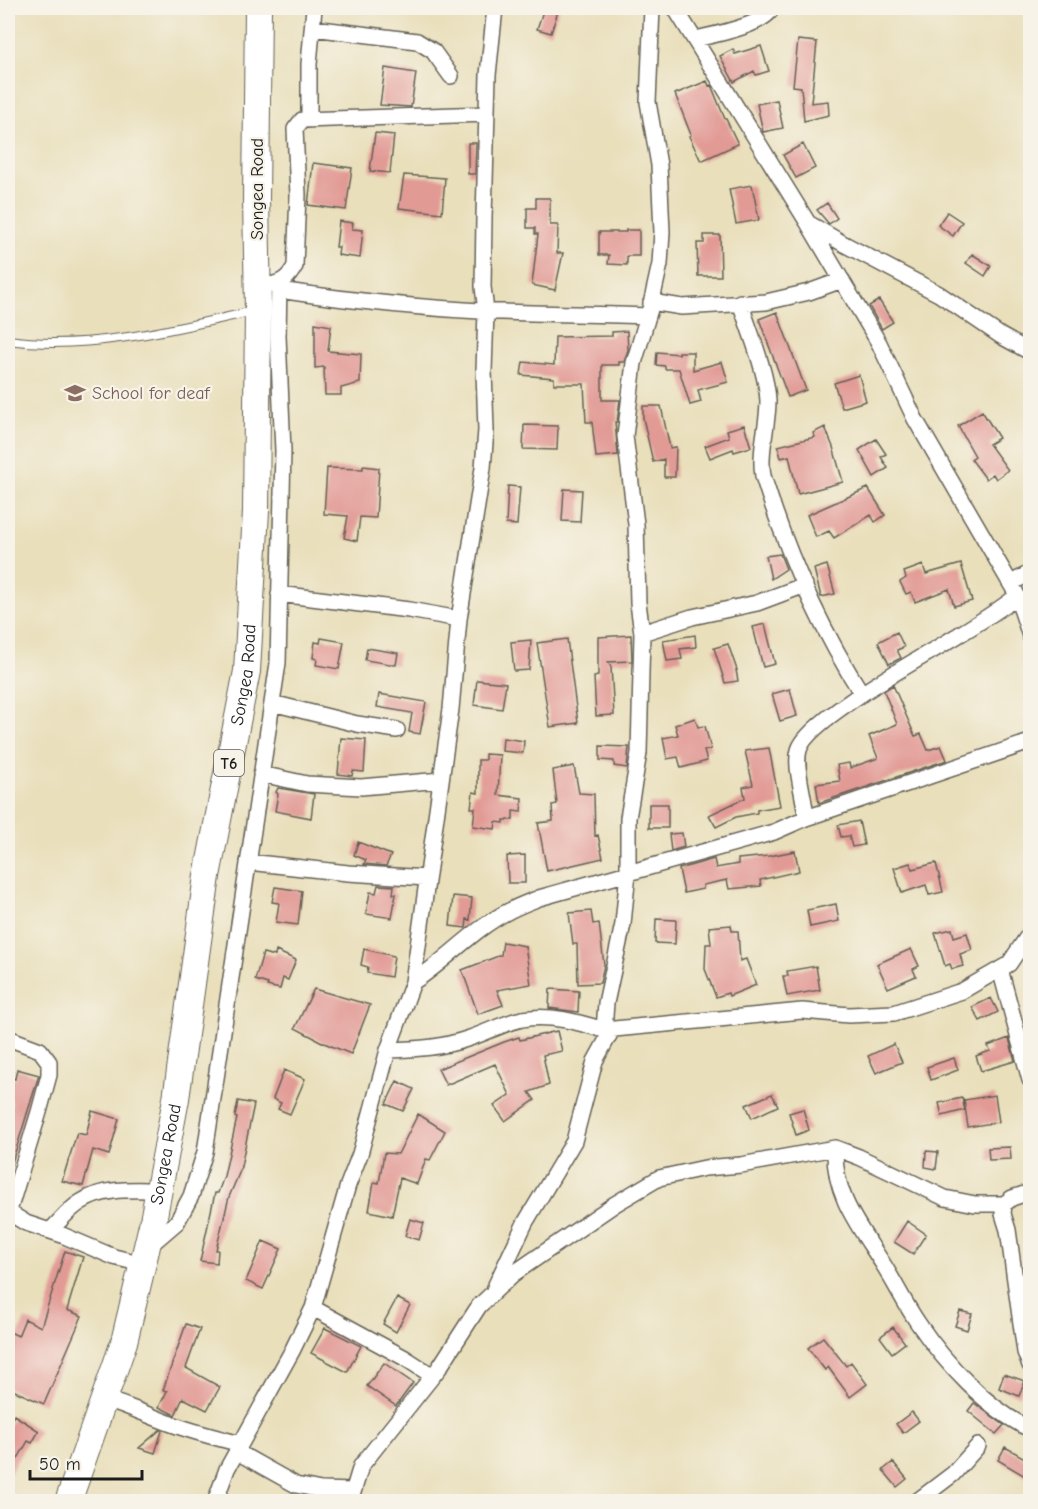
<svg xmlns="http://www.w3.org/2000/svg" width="1038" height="1509" viewBox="0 0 1038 1509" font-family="'Comic Neue',sans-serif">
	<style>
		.building { fill: #e29a95 }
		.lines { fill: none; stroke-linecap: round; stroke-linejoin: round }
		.lane-casing { stroke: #646054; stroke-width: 10 }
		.street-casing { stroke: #646054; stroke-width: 18 }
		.highway-casing { stroke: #646054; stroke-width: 28 }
		.lane { stroke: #fff; stroke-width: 8 }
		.street { stroke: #fff; stroke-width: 15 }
		.highway { stroke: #fff; stroke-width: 26 }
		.labels { text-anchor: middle; stroke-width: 4.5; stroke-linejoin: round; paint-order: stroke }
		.shield { fill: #f7f3e8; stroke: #5e5c59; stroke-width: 1.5 }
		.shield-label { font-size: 16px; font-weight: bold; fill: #1c1c1c }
		.street-label { font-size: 18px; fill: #1c1c1c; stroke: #f7f3e8 }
		.education-label { font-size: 18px; fill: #785e54; stroke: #f7f3e8; text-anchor: start }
	</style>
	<rect width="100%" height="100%" fill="#f7f3e8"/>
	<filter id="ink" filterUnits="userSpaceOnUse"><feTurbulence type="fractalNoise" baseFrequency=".0167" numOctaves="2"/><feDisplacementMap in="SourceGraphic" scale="12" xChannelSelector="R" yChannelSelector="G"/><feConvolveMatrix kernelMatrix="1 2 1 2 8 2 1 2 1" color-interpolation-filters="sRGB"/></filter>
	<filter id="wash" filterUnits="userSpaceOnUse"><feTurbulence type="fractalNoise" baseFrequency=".008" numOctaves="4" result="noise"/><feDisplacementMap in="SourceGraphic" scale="24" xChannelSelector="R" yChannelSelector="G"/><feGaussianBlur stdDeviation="1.35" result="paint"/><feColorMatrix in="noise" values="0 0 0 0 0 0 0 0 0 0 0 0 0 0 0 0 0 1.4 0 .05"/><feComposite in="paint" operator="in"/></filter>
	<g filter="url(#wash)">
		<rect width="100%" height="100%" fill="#e9dfbb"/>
		<g id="blocks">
			<path class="building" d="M544 8H559L551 33 537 29Z
				M798 40 817 42 811 103 828 101 829 115 804 121 801 87 793 86Z
				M761 46 769 71 756 75 754 71 734 82 720 56 733 49 735 54Z
				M385 68 416 73 411 107 380 105Z
				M707 81 709 86 711 85 725 119H726L738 144 701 161 689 136 691 135 675 94Z
				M777 100 783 128 763 132 757 104Z
				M375 133 394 135 390 173 370 171Z
				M468 143H476L475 174H468Z
				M803 144 815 168 796 178 783 155Z
				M313 163 352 168 346 210 308 205Z
				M404 175 445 178 442 213 399 208Z
				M752 185 759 220 736 224 729 189Z
				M536 198H550V225H558L557 253H563L555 290 532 285 538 234H535V228H527V208H536Z
				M827 203 837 218 829 224 817 210Z
				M947 212 962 222 953 236 938 225Z
				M339 221 353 223 352 229 363 230 360 258 338 255 339 247H336Z
				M626 230H639V256H627V265L608 264 609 255H599V232H626Z
				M704 235H720L721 276H698L697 243H704Z
				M972 254 991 266 985 276 966 263Z
				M879 300 893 322 882 329 869 306Z
				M777 312 806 390 788 397 759 319Z
				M315 323 331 326 328 351 361 354 360 383 341 388V395H325L324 367 315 368Z
				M627 331 628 350 624 362H619V365H602V400H620L617 422H615L618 455 596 457 592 422H586L584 384H554V378L521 375 523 362 554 365 555 337 612 336V332Z
				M657 352 679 354V352H693V370L722 362 728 382 698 390 701 402 690 405 679 369H665V366L656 365Z
				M859 375 866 401 842 408 834 383Z
				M643 406H661L670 448 676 447 675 477H664V459L653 462 643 418Z
				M982 411 999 438 989 444 1008 470 996 479 993 474 986 479 971 459 975 456 958 426Z
				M524 425 558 426 557 450 523 449Z
				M744 425 751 447 734 452 733 449 710 458 705 446 729 437 727 430Z
				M825 427 833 447 843 482 798 494 789 456 781 458 778 446 815 437 813 433Z
				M876 439 886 454 881 457 888 468 874 477 859 450Z
				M363 466 379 468 376 518 360 517 357 541 344 538 348 516 324 514 327 468 363 469Z
				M508 486 520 487 517 525 506 524Z
				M868 488 885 515 875 522 871 515 834 538 829 531 816 537 807 515Z
				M564 489 582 490 580 522 562 521Z
				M780 554 786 569 771 579 766 556Z
				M961 564 972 601 954 606 949 589 915 602 911 592 906 594 900 582 906 578 904 572 923 565 926 574Z
				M827 565 835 594 821 597 814 569Z
				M765 624 775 664 763 667 753 627Z
				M897 632 904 647 897 650 901 658 889 664 878 642Z
				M631 635 632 661 608 662 611 667 614 715 596 716 594 677 598 676V637Z
				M695 635 696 647 680 649 682 659 667 661 663 640Z
				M321 638 344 642 339 669 316 665 317 659 313 658 315 642 320 643Z
				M567 639 578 723 550 727 537 643Z
				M531 640 529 670 514 671 511 642Z
				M728 644 737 670H736L738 681 725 683 714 648Z
				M367 648 398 653 396 665 365 660Z
				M477 680 506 683 502 709 474 705Z
				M893 685 915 736 921 734 928 750 941 746 947 760 819 803 816 784 840 781 837 765 849 763 850 768 878 758 869 736 897 724 884 691Z
				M790 689 797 716 780 721 772 694Z
				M379 694 426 702 420 734 409 732 412 713 377 707Z
				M695 718 698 727 705 726 711 749 704 751 707 761 681 768 678 757 667 759 663 738 678 735 675 725Z
				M341 738 366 740 364 772 353 771 352 776 338 774Z
				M503 738 524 741 523 753 502 751Z
				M600 746 629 747 627 768 614 766V761L600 760Z
				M769 748 780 806 757 810V813L736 817 716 827 709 815 745 798 743 787 753 785 745 751Z
				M485 754 500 755 498 795 522 798 521 812 513 811V820H504V823L496 822 495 829 473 826 475 808H471L473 792 478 793V760H485Z
				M574 766 579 793 594 794 595 836 598 835 603 858 547 871 538 823 553 821 552 805 557 804 553 770Z
				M278 788 314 794 311 818 275 811 278 794 276 792Z
				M649 804H668V828H649Z
				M859 821 864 845 852 847 849 836 841 837 838 825Z
				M682 833 684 847 671 851 669 834Z
				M358 842 391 855 386 866 364 864 366 860 354 855Z
				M795 851 799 871 760 880 761 886 729 889 727 880 703 885V889L684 893 679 869 714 859 716 868 738 864V859L769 856Z
				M525 855V883H508L507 856Z
				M910 863 912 869 936 863 943 892 929 895 926 885 902 893 894 868Z
				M378 885 394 886 393 894H396L392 918 366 914 370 892 376 893Z
				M275 887 302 891 298 925 276 922 279 903 272 902Z
				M453 896 472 898 470 920 467 919 466 928 450 926Z
				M836 904 839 921 810 927 807 910Z
				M591 911 593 924 599 923 604 965 600 983 578 984 577 944H573L569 913Z
				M656 919 676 920 675 944 655 943Z
				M731 925 732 931H738L740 961 746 959 756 985 729 996 728 993 716 997 705 969 706 944H711L709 927Z
				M952 929 954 937 967 933 972 950 960 954 963 966 952 969 950 964 945 966 935 933Z
				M503 942 525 946 531 984 497 990 503 1005 478 1014 462 970 501 955Z
				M364 949 394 956 391 977 367 973 368 967 361 965Z
				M911 949 919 966 913 969 916 976 888 988 877 964Z
				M276 951 296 960 288 980 283 978 280 989 267 986 268 984 255 980 263 953 275 956Z
				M816 966 820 990 787 996 783 976H788L787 971Z
				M314 989 370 1005 351 1054 324 1043 295 1028Z
				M550 989 579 991 578 1012 549 1008Z
				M991 998 998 1012 980 1021 972 1007Z
				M557 1031 562 1051 543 1055 549 1085 529 1092 535 1100 505 1121 494 1106 510 1095 495 1064 446 1085 438 1069 504 1042 519 1037 520 1040Z
				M1009 1038 1015 1061 981 1071 976 1056 990 1051 988 1046Z
				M894 1044 902 1062 876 1073 868 1056Z
				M954 1058 958 1070 931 1080 927 1067Z
				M17 1069 39 1075 10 1169H8V1137L12 1123 8 1121V1115L12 1101 8 1100V1090L11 1078 15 1079Z
				M284 1070 305 1079 290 1114 278 1109 281 1103 273 1099Z
				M397 1081 414 1089 403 1111 386 1104Z
				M772 1094 778 1106 752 1118 746 1105Z
				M995 1095 999 1122 968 1127 964 1100Z
				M962 1098 965 1110 942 1116 939 1103Z
				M238 1101 254 1104 240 1171 229 1197 216 1250H218L217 1263 200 1261 215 1193H218L224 1176 237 1118 235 1117Z
				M803 1109 809 1130 796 1135 789 1113Z
				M92 1111 119 1119 109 1155 93 1150 83 1186 62 1181 77 1133 86 1135Z
				M418 1114 445 1131 430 1160 426 1159 417 1184 400 1178 392 1216 369 1211 374 1182 379 1183 384 1153 398 1154Z
				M1010 1147 1011 1159 989 1160 988 1148Z
				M926 1151 938 1152 936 1169 925 1167Z
				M410 1219 424 1223 419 1240 405 1236Z
				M907 1221 926 1234 913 1254 894 1242Z
				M263 1241 281 1249 263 1289 246 1281Z
				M65 1251 83 1257 67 1310 82 1316 44 1404 8 1388V1331L18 1336 25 1319 41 1327Z
				M397 1298 410 1305 396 1332 383 1324Z
				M960 1311 972 1314 967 1330 955 1326Z
				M186 1324 200 1329 186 1368 220 1387 207 1410 183 1398 175 1415 159 1407 167 1391 163 1390Z
				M893 1327 905 1343 892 1353 880 1337Z
				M325 1328 361 1346 347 1372 311 1353Z
				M823 1337 846 1366 851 1362 867 1384 850 1397 828 1367 825 1370 808 1348Z
				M384 1363 413 1383 396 1406 367 1386Z
				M1004 1374 1025 1381 1019 1396 999 1388Z
				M974 1403 1004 1425 996 1434 968 1411Z
				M912 1412 919 1421 903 1433 896 1424Z
				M14 1415 39 1431 32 1443 28 1441 8 1476V1426Z
				M160 1430 162 1431 155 1453 139 1448Z
				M1005 1447 1030 1461V1479L998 1460Z
				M893 1462 907 1479 897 1487 883 1470Z"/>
		</g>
	</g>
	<g filter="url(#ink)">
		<use href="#blocks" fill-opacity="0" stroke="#646054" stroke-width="1.5"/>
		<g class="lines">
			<defs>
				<path id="lane" d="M8 340C89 351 175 329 254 311"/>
				<path id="street" d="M675 8 808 223 844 244 939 294 1001 336 1030 352
					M313 28 417 41 433 51 451 76
					M695 39C714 35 765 25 772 8
					M309 120V64L314 8
					M809 225 879 343 915 419 1016 593 1030 636
					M270 285C283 283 289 277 295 266L298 195 295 129 302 120 487 114
					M279 290C352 301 427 309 502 312 550 314 599 314 648 316
					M651 302 682 307 766 302 809 292 842 280
					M740 302C749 330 767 373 768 401 768 426 759 451 763 476 786 550 820 628 862 694
					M1011 583 1030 573
					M279 594 409 610 459 619
					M642 633 692 617 757 603 805 585
					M272 703 357 724 397 730
					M261 774 307 784 361 787 441 780
					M806 818C805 798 794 767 799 750 807 719 929 654 960 634 980 622 999 610 1017 596
					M248 862 348 873 427 878
					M1000 969 1030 1080
					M413 982C446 961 473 929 509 911 518 906 529 902 539 898L774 832 806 818 1030 742
					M604 1030 606 1003 623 924 628 872V818L639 753 642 633 638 603 636 524 625 436 634 363 650 309 660 264 662 232 659 165 648 102 652 8
					M8 1038 40 1050 49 1062V1075L39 1112 8 1214
					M388 1050C418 1049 441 1048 470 1038 488 1032 504 1023 522 1019 550 1014 578 1022 604 1030L802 1011 849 1015 894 1013 962 991 1009 964 1030 933
					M835 1148C833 1195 859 1226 883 1264 895 1283 905 1304 918 1323 945 1363 987 1409 1030 1429
					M1030 1192 1012 1198 1004 1204 1003 1214 1008 1230 1025 1352 1030 1365
					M8 1212 26 1223 62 1235 114 1257 142 1264
					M50 1231C60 1221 69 1209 81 1202 104 1187 132 1190 158 1190
					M149 1246 177 1222 191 1196 205 1152 278 663 283 451 278 336 279 284
					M495 1287 525 1223 574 1141 595 1061 612 1030
					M313 1308 405 1358 433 1376
					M104 1399C127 1405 147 1415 169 1423 193 1432 217 1438 241 1444
					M237 1452 296 1485 321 1490 353 1491
					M215 1502 227 1469 292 1351 313 1308 348 1185 360 1154 388 1050 413 982 451 709 459 619 483 468 486 430 484 371 486 311 483 287 484 217 488 75 495 8
					M350 1502 361 1466 439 1368 479 1306 513 1274 615 1204 659 1178 705 1168 741 1165 835 1148 859 1157 945 1198 975 1204H1004
					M916 1502 953 1474 978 1446"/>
				<g id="highway">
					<path id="s1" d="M68 1502 124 1342 153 1221 176 1099 207 876 247 671 256 511 258 310 256 199 258 8"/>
				</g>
			</defs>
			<use href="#lane" class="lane-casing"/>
			<use href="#street" class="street-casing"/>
			<use href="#highway" class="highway-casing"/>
			<use href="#lane" class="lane"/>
			<use href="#street" class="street"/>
			<use href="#highway" class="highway"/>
		</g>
	</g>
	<defs>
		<symbol id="school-bare" viewBox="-9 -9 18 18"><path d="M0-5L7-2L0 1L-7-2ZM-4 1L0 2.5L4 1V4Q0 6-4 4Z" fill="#8d6e63" stroke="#f7f3e8" stroke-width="2.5" paint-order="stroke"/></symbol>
	</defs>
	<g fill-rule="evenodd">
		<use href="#school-bare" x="60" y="378" width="30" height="30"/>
	</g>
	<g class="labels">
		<rect class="shield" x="214" y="750" width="30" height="26" rx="4.5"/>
		<g class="shield-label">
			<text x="229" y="769">T6</text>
		</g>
		<g class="street-label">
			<text transform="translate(257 189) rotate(-90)" y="6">Songea Road</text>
			<text dy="6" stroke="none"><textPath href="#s1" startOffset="848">Songea Road</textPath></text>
			<text dy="6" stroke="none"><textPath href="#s1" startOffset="362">Songea Road</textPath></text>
		</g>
		<g class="education-label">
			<text x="92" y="399">School for deaf</text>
		</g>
	</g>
	<rect width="1038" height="1509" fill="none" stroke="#f7f3e8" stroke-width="30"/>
	<path d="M30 1470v9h112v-9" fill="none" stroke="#1c1c1c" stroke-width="3"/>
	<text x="39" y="1470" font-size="18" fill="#1c1c1c" stroke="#f7f3e8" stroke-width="4.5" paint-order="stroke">50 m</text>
</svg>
